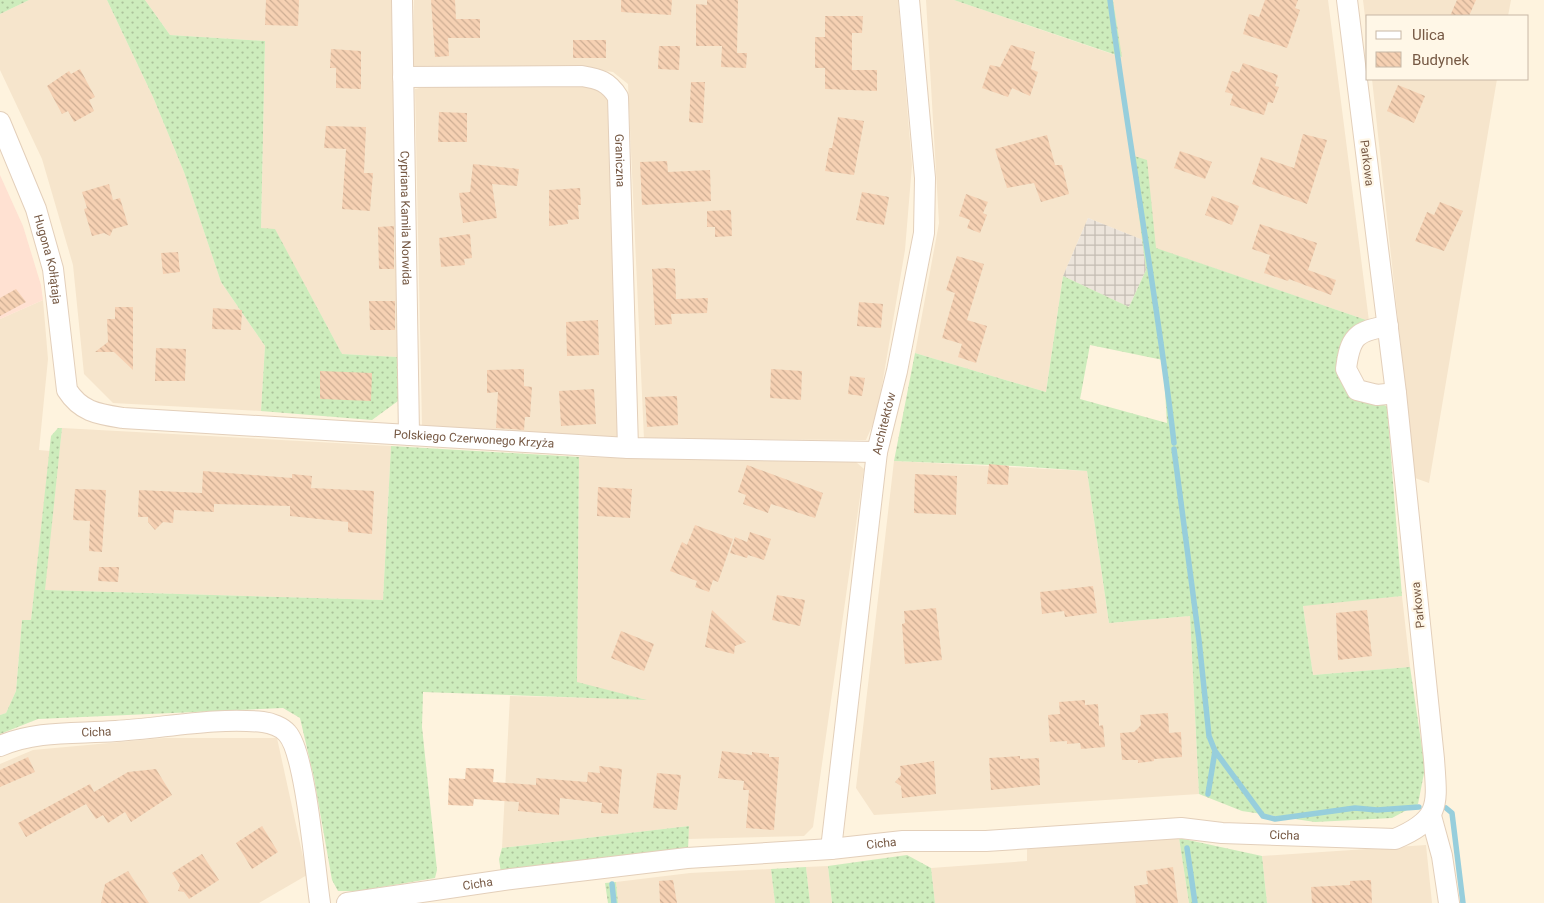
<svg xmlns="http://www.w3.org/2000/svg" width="1544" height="903" viewBox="0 0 1544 903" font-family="Roboto,sans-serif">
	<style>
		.residential { fill: #f6e5cc }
		.commercial { fill: #ffe1d2 }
		.industrial { fill: url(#industrial-grid) }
		.grass { fill: url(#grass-dots); fill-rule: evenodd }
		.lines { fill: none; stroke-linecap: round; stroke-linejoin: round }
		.stream { stroke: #97cedc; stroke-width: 5.5 }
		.building { fill: url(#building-back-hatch) }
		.minor-casing { stroke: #e3cfba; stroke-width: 22 }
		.minor { stroke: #fff; stroke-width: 20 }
		.labels { text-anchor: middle; stroke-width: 4.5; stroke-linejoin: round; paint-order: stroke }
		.street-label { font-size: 12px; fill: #765944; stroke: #fff7e7 }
	</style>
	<defs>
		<pattern id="industrial-grid" width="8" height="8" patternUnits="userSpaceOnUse" patternTransform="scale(1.25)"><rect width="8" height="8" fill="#ece4db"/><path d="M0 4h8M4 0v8" fill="none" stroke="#c4bcb3"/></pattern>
		<pattern id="grass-dots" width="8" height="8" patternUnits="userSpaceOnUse" patternTransform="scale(1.25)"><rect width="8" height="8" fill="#cdecbc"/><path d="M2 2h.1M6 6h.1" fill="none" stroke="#abc29a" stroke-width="1.8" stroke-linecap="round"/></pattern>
		<pattern id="building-back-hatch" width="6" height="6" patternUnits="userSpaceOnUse" patternTransform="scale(1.25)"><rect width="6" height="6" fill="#f6d1b3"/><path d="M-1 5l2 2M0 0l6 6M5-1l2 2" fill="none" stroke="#ccad93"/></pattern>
	</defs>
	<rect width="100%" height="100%" fill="#fef3de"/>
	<path class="residential" d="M29 0H107L153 97 184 172 221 282 265 346 261 411 113 403 84 374 73 265 42 159 0 70V14Z
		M145 0H395L398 357 342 354 275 230 261 229 265 41 170 35Z
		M414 0H898L912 165 905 250 877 415 866 440 644 439 628 84 613 72 576 66 412 67Z
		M926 0H954L1121 57 1113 0H1328L1369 321 1155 248V245L1088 218 1063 276 1046 392 915 353 939 223Z
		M1363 0H1511L1508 16H1368V41Z
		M1372 79H1497L1429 483 1415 478Z
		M438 84 597 85 611 98 621 438 422 426 415 89Z
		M43 300 48 359 39 450 50 451 31 620H22L16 691 6 713 0 715V319Z
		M62 428 391 446 383 600 44 590Z
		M579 457 856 462 864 469 813 827 804 836 688 839 689 826 502 848 510 696 643 699 577 683Z
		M894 461 1087 471 1109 623 1190 616 1199 794 874 815 856 788Z
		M1402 596 1410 667 1313 675 1303 605Z
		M164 738H277L307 875 259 903H0V764L33 750Z
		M1179 838 1189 903H935L931 868 1027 861V849Z
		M1426 845 1432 903H1267L1262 856Z
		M828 866 832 903H810L806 867Z
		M771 869 775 903H618L616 882 690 873Z"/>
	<path class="commercial" d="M0 175 23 226 41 285 43 300 0 319Z"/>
	<path class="industrial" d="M1088 218 1143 240 1146 270 1129 307 1063 276Z"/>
	<path class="grass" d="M0 0H29L0 14Z
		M107 0H145L170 35 265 41 261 228 275 229 342 354 398 357V401L372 420 261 411 265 346 221 282 184 172 153 97Z
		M954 0H1113L1122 57Z
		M1131 155 1147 160 1156 248 1369 321 1360 322 1344 342 1355 396 1387 406 1402 596 1303 606 1313 675 1410 667 1425 768 1418 804 1392 818 1315 822 1242 811 1199 794 1190 616 1109 623 1087 471 1015 466 894 461 915 353 1046 392 1063 276 1129 307 1146 270ZM1090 345 1163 360 1167 423 1080 399Z
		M58 428H62L45 590 383 600 391 446 579 457 577 682 647 700 423 692 422 727 437 870 435 878 358 891H338L332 880 314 778 300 718 283 708 38 719 0 734V715L6 713 16 691 22 620H31L51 436Z
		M689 826 688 850 501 873 499 859 502 848Z
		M1179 838 1262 856 1267 903H1189Z
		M907 855 931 868 935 903H832L828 866Z
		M806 867 810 903H775L771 869Z
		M616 882 618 903H608L605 883Z"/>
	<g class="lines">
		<path class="stream" d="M1110 0C1129 148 1157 294 1174 443
			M1174 449 1199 640 1209 736 1215 751 1263 816 1275 819 1355 808 1377 810 1419 807
			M1208 794 1215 751
			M1446 808 1452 813 1463 903
			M1187 848 1195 903
			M612 884 614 903"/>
	</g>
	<path class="building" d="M266 0H299L298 26 265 25Z
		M431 0H455L456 19H480V38H448L449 56 435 57Z
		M621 0H672L671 15 621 12Z
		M707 0H738L737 53H747L746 68 721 67 722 46H696V4L707 5Z
		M1265 0H1298L1295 8 1300 10 1287 48 1243 34 1249 14 1259 17Z
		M1457 0H1476L1469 16H1450Z
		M825 16H863L862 33H852V70H877V91L825 89V68H815V37H825Z
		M573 40H606V58H573Z
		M1011 45 1035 52 1031 69 1038 72 1030 96 1012 88 1008 97 982 88 990 65 1000 67Z
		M659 46H680L679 70 658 69Z
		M331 49 361 51V89L336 88V68H330Z
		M1243 63 1278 75 1275 86 1279 87 1273 103 1268 102 1264 115 1230 105 1233 94 1225 92 1232 71 1239 73Z
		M80 69 95 97 89 100 94 111 74 122 68 111 62 114 47 86 69 71 71 74Z
		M691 82H705L703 123 689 122Z
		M1398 85 1425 96 1414 123 1387 111Z
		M439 112 467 113V142H438Z
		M838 117 864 121 854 175 825 171 829 148H832Z
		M326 126 366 127 364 173H373L370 211 342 209 346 149 324 148Z
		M1303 134 1327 140 1307 204 1252 184 1261 157 1294 168Z
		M1047 135 1055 165H1062L1069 194 1041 202 1034 183 1007 188 995 149Z
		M1180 151 1212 162 1205 179 1174 168Z
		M667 161 668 172 710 170 711 201 642 205 640 162Z
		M473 164 519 169 517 186 492 184 497 218 463 223 459 193 470 192Z
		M109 184 113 200 120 198 128 225 113 229 110 236 104 233 92 236 84 209 87 208 82 192Z
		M580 188 581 205H578L579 219 567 220 568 224 549 226V190Z
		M862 192 889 197 884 225 856 220Z
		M966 194 988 202 983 213 987 215 980 233 967 228 970 220 959 216Z
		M1212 196 1239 206 1232 225 1205 215Z
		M1440 202 1463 211 1444 251 1415 241 1427 212 1434 215Z
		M731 210 732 236 715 237V227H707V211Z
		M1260 224 1317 243 1308 270 1336 280 1331 295 1289 279 1288 281 1264 273 1270 255 1252 249Z
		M394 226V269H379L378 227Z
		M470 234 472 258 464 259 465 265 441 267 439 238Z
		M178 252 180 272 163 274 161 253Z
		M957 256 984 264 967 320 987 326 976 363 958 357 962 344 942 338 955 293 946 290Z
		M668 268 675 269 676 299 708 298 707 313 671 314 672 324 655 325 652 269Z
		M16 289 26 302 0 316V298Z
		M369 301H395V330H370Z
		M859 302 883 304 881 328 857 326Z
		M115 307H133V370L114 352H95L108 342 107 319H115Z
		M213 308 242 310 241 330 212 329Z
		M598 320 599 355 567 356 566 322Z
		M156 348 186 349 185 381H155Z
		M524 369V386L532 387 530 417H525L524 430 496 428 498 392 487 393V370Z
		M771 369 802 371 801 400 770 398Z
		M320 371 372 373 371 401 320 399Z
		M850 376 865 378 862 396 848 394Z
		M594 389 596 424 561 426 559 391Z
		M677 396 678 425 647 427 645 397Z
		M989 464 1009 466 1008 485 987 484Z
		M747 465 823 493 815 518 771 504 768 513 743 504 746 495 738 492Z
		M203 471 292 478V474L312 476 311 488 374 491 372 534 348 532V522L290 516V506L214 504V512L174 510 173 523 163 522 155 530 148 522V517H138L139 490 202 493Z
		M915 474 957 476 956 515 914 513Z
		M598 487 632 489 630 518 597 516Z
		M75 489 106 490 102 552 89 551 90 521 73 520Z
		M695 525 733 539 718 582 713 580 709 592 695 587 697 581 670 571 682 542 687 545Z
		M750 532 771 539 764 560 748 555 747 558 730 553 735 537 747 542Z
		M99 567H119L118 582 98 581Z
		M1093 586 1097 613 1065 617 1064 611 1042 614 1040 592Z
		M777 595 805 600 800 626 772 620Z
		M936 608 942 660 905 664 902 624 905 623 904 611Z
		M712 610 746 642 735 646 734 654 705 647Z
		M1367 610 1372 656 1338 660 1336 613Z
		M621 631 654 644 644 671 611 658Z
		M1085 700V705L1098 704 1099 726 1103 725 1105 747 1081 749 1080 743 1067 744V741L1050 742 1048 715 1060 714 1059 702Z
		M1168 713 1169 733 1181 732 1182 757 1154 759V761L1138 763V760H1122L1120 733 1134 732 1141 725 1140 715Z
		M722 751 752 755V752L769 754V757H779L774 830 746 828 749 790H743L744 781 718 778Z
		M1020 756V759L1039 758 1040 785 991 790 989 758Z
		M28 757 35 772 0 787V770Z
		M934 761 936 794 902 798 901 786 895 782 901 775 900 766Z
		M599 766 622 769 618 814 601 813 602 803 560 798 559 815 518 811 519 802 474 799 473 806 448 805 449 778 465 779 466 768 494 769 493 782 536 785V778L587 782 588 772 600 773Z
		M156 769 172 795 131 822 125 812 108 823 103 815 96 819 86 804 26 837 18 823 90 784 94 792 128 772Z
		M657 773 681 775 677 810 653 808Z
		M262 826 278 852 252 869 236 843Z
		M202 854 219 880 189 899 184 892 178 891 180 885 172 873Z
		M1173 867 1178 903H1136L1134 886 1148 884 1146 871Z
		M128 871 149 903H101L105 884Z
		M673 880 677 903H660L659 881Z
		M1371 880 1372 903H1312L1311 887 1350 885V881Z"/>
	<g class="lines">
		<defs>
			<g id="minor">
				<path id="s1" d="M402 0 409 435"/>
				<path id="s2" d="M403 77 582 76C599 79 608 81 618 97L628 448"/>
				<path id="s3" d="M0 122 36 209 53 269 67 390C81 412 98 414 123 418L628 448 877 452"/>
				<path d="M1388 326C1356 331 1350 337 1346 369L1357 390 1377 395 1396 393"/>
				<path id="s4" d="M0 746C37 730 76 734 116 731 164 728 215 717 263 722 271 723 282 727 287 733 306 753 315 871 320 903"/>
				<path d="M1431 816 1442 856 1449 903"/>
				<path id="s5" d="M831 849 877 452 897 371 924 233 925 178 909 0"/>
				<path id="s6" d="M347 903 511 879 687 858 831 849 903 841H986L1181 828 1222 833 1395 839C1442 819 1437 804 1434 759L1396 393 1347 0"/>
			</g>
		</defs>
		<use href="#minor" class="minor-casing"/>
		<use href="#minor" class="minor"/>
	</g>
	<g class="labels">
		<g class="street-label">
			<text dy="4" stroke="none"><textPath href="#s2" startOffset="286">Graniczna</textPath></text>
			<text transform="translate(1367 163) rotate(83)" y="4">Parkowa</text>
			<text dy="4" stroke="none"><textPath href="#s1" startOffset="218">Cypriana Kamila Norwida</textPath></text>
			<text dy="4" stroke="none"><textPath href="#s3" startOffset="146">Hugona Kołłątaja</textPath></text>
			<text dy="4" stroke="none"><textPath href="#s5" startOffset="429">Architektów</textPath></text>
			<text dy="4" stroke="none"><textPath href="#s3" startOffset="695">Polskiego Czerwonego Krzyża</textPath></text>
			<text transform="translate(1418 605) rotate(-96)" y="4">Parkowa</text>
			<text dy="4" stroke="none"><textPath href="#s4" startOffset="98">Cicha</textPath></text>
			<text dy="4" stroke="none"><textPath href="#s6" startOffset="942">Cicha</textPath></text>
			<text dy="4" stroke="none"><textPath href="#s6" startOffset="538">Cicha</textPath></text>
			<text dy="4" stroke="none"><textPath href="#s6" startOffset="132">Cicha</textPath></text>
		</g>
	</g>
	<rect x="1366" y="15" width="162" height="65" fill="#fff7e7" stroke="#c8b8a6"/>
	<rect x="1376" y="31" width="25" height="8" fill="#ffffff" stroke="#c8b8a6"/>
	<text x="1412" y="40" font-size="15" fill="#765944">Ulica</text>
	<rect x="1376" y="52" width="25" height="15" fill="url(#building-back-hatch)" stroke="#c8b8a6"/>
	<text x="1412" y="65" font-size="15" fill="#765944">Budynek</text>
</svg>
